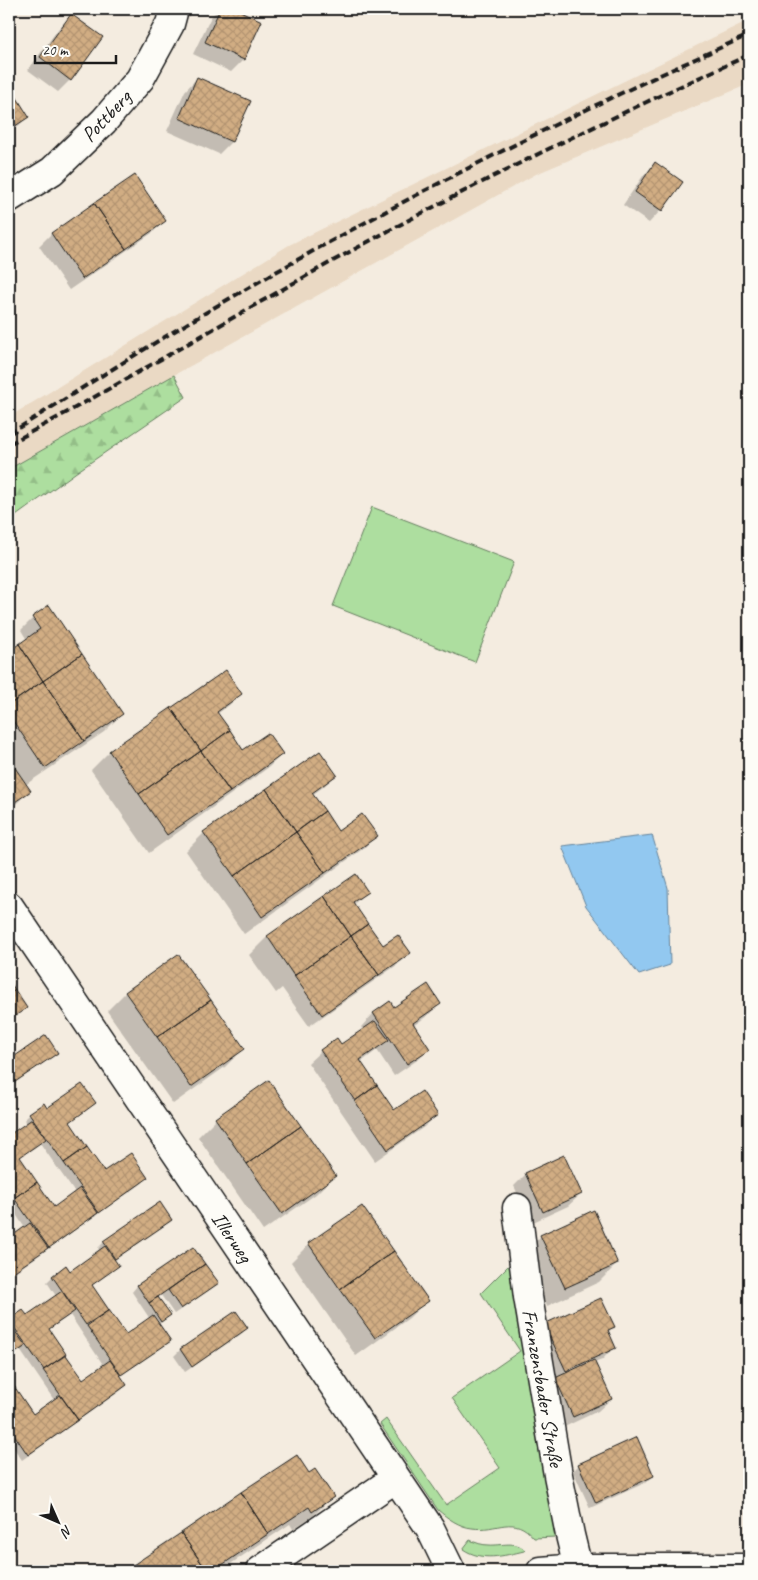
<svg xmlns="http://www.w3.org/2000/svg" width="758" height="1580" viewBox="0 0 758 1580" font-family="Caveat,sans-serif">
	<style>
		.built { fill: #ead9c4 }
		.green { fill: #adde9f; stroke: #647d5e }
		.forest { fill: url(#forest-firs); stroke: #647d5e }
		.water { fill: #92c8f0; stroke: #63839b }
		.shadow { fill: #0003; fill-rule: evenodd }
		.building { fill: url(#building-cross-hatch); stroke: #1c1c1c }
		.lines { fill: none; stroke-linecap: round; stroke-linejoin: round }
		.minor-casing { stroke: #1c1c1c; stroke-width: 31 }
		.minor { stroke: #fdfcf7; stroke-width: 28 }
		.rail { stroke: #1c1c1c; stroke-width: 4; stroke-dasharray: 8 4; stroke-linecap: butt }
		.labels { text-anchor: middle; stroke-width: 4.5; stroke-linejoin: round; paint-order: stroke }
		.street-label { font-size: 21px; fill: #1c1c1c; stroke: #fdfcf7 }
	</style>
	<defs>
		<pattern id="forest-firs" width="22" height="20" patternUnits="userSpaceOnUse" patternTransform="scale(1.25)"><rect width="22" height="20" fill="#adde9f"/><path d="M5 1l3.5 6h-7zM16 11l3.5 6h-7z" fill="#94be88"/></pattern>
		<pattern id="building-cross-hatch" width="8" height="8" patternUnits="userSpaceOnUse" patternTransform="scale(1.25)"><rect width="8" height="8" fill="#d1ad83"/><path d="M0 0l8 8M0 8l8-8" fill="none" stroke="#b39471"/></pattern>
	</defs>
	<rect width="100%" height="100%" fill="#f4ece0"/>
	<filter id="ink" filterUnits="userSpaceOnUse"><feTurbulence type="fractalNoise" baseFrequency=".02" numOctaves="2"/><feDisplacementMap in="SourceGraphic" scale="10" xChannelSelector="R" yChannelSelector="G"/><feConvolveMatrix kernelMatrix="1 2 1 2 8 2 1 2 1" color-interpolation-filters="sRGB"/></filter>
	<g filter="url(#ink)">
		<path class="built" d="M749 20V84L536 174 174 375 9 469V417L289 245Z"/>
		<path class="green" d="M372 507 514 562 475 662 333 606Z
			M510 1264 556 1537 534 1538C514 1513 497 1532 472 1528 460 1527 447 1518 438 1510L380 1424 386 1419 446 1505 500 1468 452 1398 520 1351 481 1293Z
			M470 1540C476 1543 482 1545 489 1545 502 1546 515 1540 525 1550L524 1551C503 1556 482 1562 463 1549Z"/>
		<path class="forest" d="M174 375 186 397 75 473 9 521V469Z"/>
		<path class="water" d="M652 835 668 888 670 965 639 975 586 906 562 846Z"/>
		<path class="shadow" d="M219 9H233L261 22 243 60 231 72 193 54 211 17Z
			M382 9H437L435 11 382 10Z
			M71 16 70 80 58 92 28 70 59 28Z
			M197 78 249 102 231 142 219 154 167 131 185 91Z
			M9 88 28 117 9 134Z
			M655 164 681 183 661 210 649 223 623 205 643 176Z
			M134 177 164 221 152 233 69 290 39 246 51 234Z
			M33 618 122 714 104 732 25 785 29 791 9 811V652L27 640 21 630Z
			M241 694 228 706 217 714 243 752 282 754 269 767 149 853 91 770 109 752 172 709Z
			M336 775 323 787 312 795 338 833 376 835 364 848 244 934 186 851 204 833Z
			M355 876 366 892 353 905 383 947 409 953 397 965 309 1026 282 988 276 993 249 955 267 937Z
			M9 983 26 1008 9 1021Z
			M125 993 243 1049 225 1067 173 1104 107 1011Z
			M389 1003 394 1009 440 1004 427 1016 413 1026 428 1049 416 1061 394 1076 377 1050 360 1063 394 1111 437 1115 424 1127 375 1161 308 1063 321 1051 337 1040 341 1046 363 1030 361 1027 373 1014Z
			M46 1037 56 1052 50 1058 9 1087V1062Z
			M94 1103 69 1123 103 1173 147 1178 141 1184 9 1276V1239L25 1228 9 1204V1137L27 1124 24 1120 30 1114ZM40 1143 75 1193 53 1208 19 1158Z
			M216 1119 334 1176 316 1194 263 1231 198 1137Z
			M526 1174 581 1194 568 1206 531 1223 514 1186Z
			M170 1220 164 1226 113 1261 117 1266 91 1286 126 1336 150 1319 132 1292 137 1286 193 1248 217 1283 211 1289 174 1314 161 1295 158 1298 170 1315 158 1325 169 1341 163 1347 120 1376 126 1385 120 1391 22 1460 9 1441V1380L33 1416 54 1400 20 1350 9 1358V1322L23 1312 27 1317 56 1296 47 1282 53 1276 70 1273 100 1251 98 1248 104 1242ZM70 1315 104 1366 83 1381 48 1330Z
			M541 1236 617 1264 599 1282 547 1306 523 1254Z
			M309 1244 427 1300 409 1318 356 1356 291 1262Z
			M236 1312 247 1328 241 1334 185 1372 174 1356 180 1350Z
			M545 1325 613 1327 608 1332 614 1347 602 1360 594 1363 611 1399 598 1411 560 1429Z
			M297 1456 309 1475 332 1497 314 1515 293 1529 290 1524 220 1571H126Z
			M579 1465 653 1476 647 1482 590 1508 573 1471Z
			M749 1490V1510L745 1509Z"/>
		<path class="building" d="M220 9H236L262 21 244 60 205 42Z
			M71 14 103 37 71 81 40 57Z
			M197 77 251 101 232 142 179 118Z
			M9 85 29 117 9 130Z
			M655 162 683 182 662 211 635 192Z
			M135 175 166 221 126 249 94 203Z
			M94 203 126 249 82 279 51 233Z
			M49 605 82 654 43 681 19 644 40 629 32 617Z
			M19 644 43 681 9 705V651Z
			M82 654 123 714 84 741 43 681Z
			M226 670 242 694 217 712 230 730 201 751 171 708Z
			M43 681 84 741 45 768 9 715V705Z
			M171 708 201 751 139 794 109 751Z
			M230 730 243 750 268 733 283 754 230 792 201 751Z
			M201 751 230 792 167 835 139 794Z
			M320 751 337 775 312 793 325 811 296 832 266 789Z
			M9 759 31 791 9 806Z
			M266 789 296 832 234 876 203 832Z
			M325 811 338 831 362 814 378 836 325 873 296 832Z
			M296 832 325 873 262 917 234 876Z
			M356 874 368 892 353 902 368 924 351 936 324 896Z
			M324 896 351 936 294 976 267 936Z
			M368 924 383 945 398 935 411 953 379 975 351 936Z
			M351 936 379 975 322 1015 294 976Z
			M178 954 211 1000 157 1037 125 992Z
			M9 980 15 990 9 995Z
			M428 984 441 1004 413 1023 430 1049 407 1064 373 1013 390 1001 394 1007Z
			M15 990 27 1008 9 1020V995Z
			M211 1000 245 1049 191 1087 157 1037Z
			M375 1021 389 1040 360 1060 377 1085 355 1101 320 1050 337 1038 341 1044Z
			M46 1035 58 1053 9 1086V1060Z
			M269 1080 301 1126 247 1164 215 1118Z
			M82 1084 96 1103 70 1122 87 1147 64 1163 29 1113 44 1103 47 1108Z
			M377 1085 394 1110 422 1091 438 1115 388 1150 355 1101Z
			M32 1119 46 1139 20 1157 37 1182 14 1198 9 1190V1135Z
			M301 1126 336 1176 282 1214 247 1164Z
			M87 1147 104 1171 131 1153 148 1178 99 1213 64 1163Z
			M564 1155 582 1194 543 1212 525 1173Z
			M37 1182 54 1207 80 1188 98 1213 49 1248 14 1198Z
			M160 1202 172 1220 115 1259 103 1241Z
			M362 1206 394 1251 340 1289 308 1243Z
			M594 1210 618 1264 565 1288 540 1235Z
			M30 1223 48 1248 9 1275V1238Z
			M105 1246 119 1266 92 1285 109 1310 86 1325 52 1276 66 1265 70 1271Z
			M193 1247 205 1264 149 1303 137 1285Z
			M394 1251 429 1301 375 1338 340 1289Z
			M205 1264 219 1283 181 1309 168 1290Z
			M62 1291 75 1311 49 1329 66 1354 44 1370 9 1320 23 1310 27 1315Z
			M158 1297 171 1315 161 1322 149 1303Z
			M601 1298 615 1327 608 1330 616 1348 566 1371 544 1324Z
			M109 1310 126 1334 153 1315 171 1341 121 1375 87 1326Z
			M236 1311 248 1328 192 1367 180 1349Z
			M11 1326 26 1346 9 1357V1327Z
			M66 1355 83 1379 110 1360 127 1385 78 1420 43 1370Z
			M594 1360 612 1399 573 1417 555 1378Z
			M9 1378 16 1389 9 1394Z
			M16 1389 33 1414 60 1395 78 1420 28 1455 9 1427V1394Z
			M9 1428 14 1435 9 1438Z
			M637 1437 654 1476 596 1503 578 1464Z
			M297 1455 309 1473 315 1469 334 1497 312 1512 309 1507 268 1534 241 1492Z
			M241 1492 268 1534 213 1571H207L181 1533Z
			M181 1533 207 1571H124Z"/>
		<g class="lines">
			<defs>
				<path id="minor" d="M9 198 52 171 104 121 140 79 170 24 174 9
					M9 906 430 1528 451 1571
					M517 1208 528 1297 558 1475 570 1535 578 1568
					M260 1571 396 1478
					M541 1571 578 1568H749"/>
			</defs>
			<use href="#minor" class="minor-casing"/>
			<use href="#minor" class="minor"/>
			<path class="rail" d="M9 434C65 399 121 363 178 329 362 219 553 121 749 35
				M9 444C121 384 230 318 342 256 475 183 611 117 749 55"/>
		</g>
	</g>
	<g class="labels">
		<g class="street-label">
			<text transform="translate(106 116) rotate(-47)" y="7">Pottberg</text>
			<text transform="translate(232 1237) rotate(56)" y="7">Illerweg</text>
			<text transform="translate(543 1388) rotate(80)" y="7">Franzensbader Straße</text>
		</g>
	</g>
	<rect width="758" height="1580" fill="none" stroke="#fdfcf7" stroke-width="30"/>
	<rect x="15" y="15" width="728" height="1550" fill="none" stroke="#1c1c1c" stroke-width="2" filter="url(#ink)"/>
	<g transform="translate(58 1522) rotate(135)" stroke="#fdfcf7" stroke-width="4" paint-order="stroke">
	<path d="M0-4L9 19L0 12L-9 19Z" fill="#1c1c1c"/>
	<text y="-8" font-size="14" font-weight="bold" text-anchor="middle" fill="#1c1c1c">N</text>
	</g>
	<path d="M35 55v8h81v-8" fill="none" stroke="#1c1c1c" stroke-width="2.5"/>
	<text x="42" y="55" font-size="15" fill="#1c1c1c" stroke="#fdfcf7" stroke-width="4" paint-order="stroke">20 m</text>
</svg>
